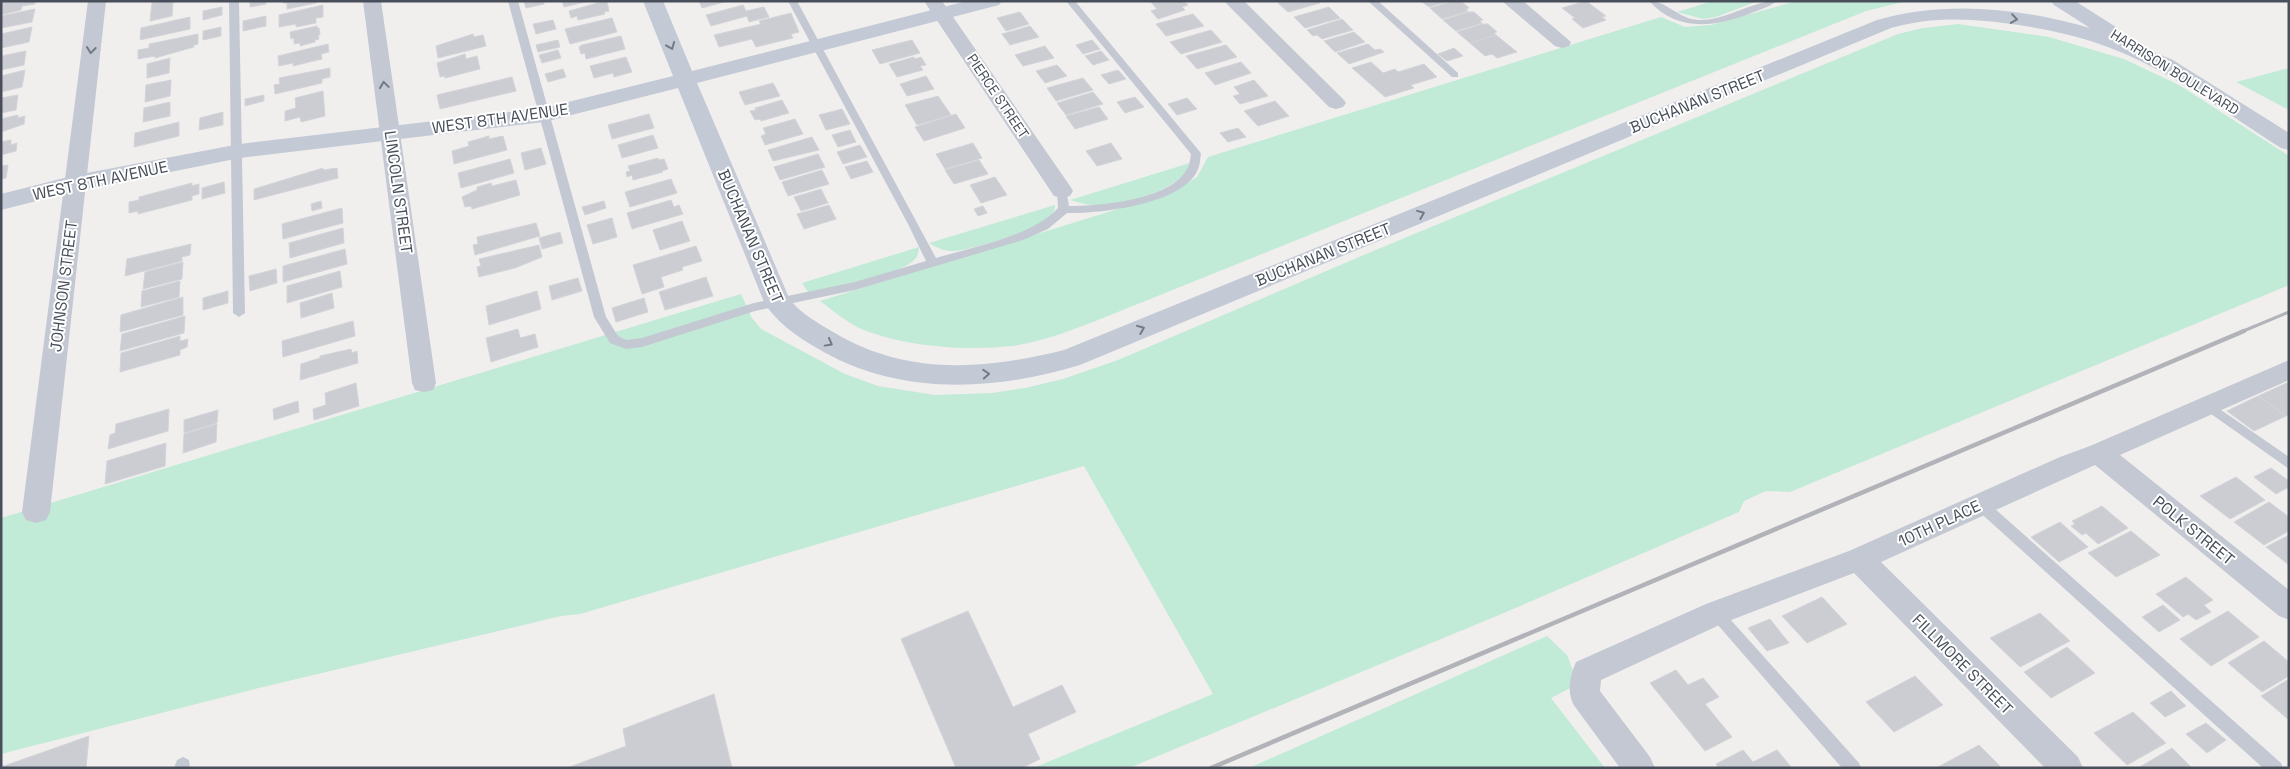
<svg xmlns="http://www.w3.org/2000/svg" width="2290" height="769" viewBox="0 0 2290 769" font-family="'Space Grotesk',sans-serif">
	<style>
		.green { fill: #c1ead7 }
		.building { fill: #cccdd2; stroke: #d3d4d9 }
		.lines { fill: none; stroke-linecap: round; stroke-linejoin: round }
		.lane { fill: #c3c8d2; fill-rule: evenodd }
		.street { fill: #c3c8d2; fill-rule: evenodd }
		.secondary { fill: #c3c9d5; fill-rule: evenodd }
		.rail-far1 { stroke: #b1b3b8; stroke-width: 3 }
		.rail { stroke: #b1b3b8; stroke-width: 4.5 }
		.oneway { stroke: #737a85 }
		.oneway2 { stroke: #737984 }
		.labels { text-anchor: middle; stroke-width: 4; stroke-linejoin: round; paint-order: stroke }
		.far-street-label { font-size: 14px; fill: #484f5a; stroke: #fff }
		.street-label { font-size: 16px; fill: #484f5a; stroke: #fff }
	</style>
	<rect width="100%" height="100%" fill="#f1efee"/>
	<path class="green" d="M1713 1H1758L1716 17 1703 19 1677 12Z
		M1797 1H1907L1866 11 1093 322C1067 332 1040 342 1012 346 968 351 906 347 864 330 848 324 834 311 820 301L1173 192 1197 177 1208 157 1661 17 1685 27 1711 25Z
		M1958 24 2049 37 2124 59 2179 85 2289 156V285L1790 492 1766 491 1744 501 1739 512 1499 615 1129 768H1033L1213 694 1084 466 580 614 561 616 259 688 1 754V518L741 294 752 318 761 329 845 374 878 386 935 395 992 393 1025 388 1063 379 1118 360 1378 249 1898 34 1923 28Z
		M2289 68V110L2236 82Z
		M1193 162C1190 167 1186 173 1182 177 1159 195 1122 206 1093 205 1086 205 1078 202 1070 200Z
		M1055 205C1055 208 1054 212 1052 215 1041 230 974 249 955 251 945 252 938 248 929 243Z
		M919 247C919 250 918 255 916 258 903 275 830 288 808 292L802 283Z
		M1547 636 1567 655 1578 684 1551 698 1605 768H1249Z"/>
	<path class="building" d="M6 1H35V4L22 6 21 10 1 15V2Z
		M162 1H173L172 16 150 21 152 3Z
		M250 1H266V4L250 7Z
		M283 1H316V3L287 9V3H283Z
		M544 1V4L526 8 524 2Z
		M562 1H589L564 7Z
		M699 1H728L702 8Z
		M1150 1H1184L1188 5 1182 7 1185 10 1158 19 1151 11 1157 9Z
		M1283 1H1319L1320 3 1288 12 1278 3Z
		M1421 1H1449L1429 7Z
		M1453 1H1461L1469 8 1466 9 1468 11 1442 19 1430 8Z
		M1586 1 1606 16 1602 17 1606 20 1583 28 1572 19 1575 18 1562 8Z
		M601 2H607L609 11 604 12 605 14 578 20 577 16 571 18 569 11Z
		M323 5V17L316 18V23L296 27V24L279 27V15Z
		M743 5 746 11 764 7 769 17 749 22 747 16 711 26 706 15Z
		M222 7V15L203 20V11Z
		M1329 7 1340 18 1305 28 1294 17Z
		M35 9 32 22 1 28V16Z
		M1020 12 1029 24 1006 31 997 18Z
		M1468 12H1474L1483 20 1480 21 1482 23 1456 31 1443 20Z
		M791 13 799 32 791 34 793 38 756 47 752 39 719 47 714 35 761 24 759 21Z
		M1193 14 1204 26 1166 36 1156 24Z
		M266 16V26L243 31V21Z
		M190 17V29L140 40 141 28Z
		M612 18 617 32 570 44 565 29Z
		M1342 19 1353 30 1322 39 1317 35 1313 36 1307 30Z
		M553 20 556 29 536 34 533 24Z
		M1482 24H1488L1497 32 1494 33 1496 35 1470 43 1457 32Z
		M317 26V28H319L320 35H318L319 39 315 40V42L300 46V43L294 44V38L291 39 290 32Z
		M1030 26 1039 37 1010 45 1002 34Z
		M32 27 29 42 1 48V34Z
		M221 27V36L203 40V31Z
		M1211 30 1222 42 1181 54 1170 42Z
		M1354 32 1365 42 1335 52 1324 41Z
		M198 34V44L194 45V47L155 58V56L138 59V50L149 48V44Z
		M473 34 474 37 483 35 486 46 438 58 436 46Z
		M1496 35 1517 52 1497 58 1492 54 1485 56 1470 43Z
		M621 36 625 49 586 59 585 53 581 54 579 47 582 45Z
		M558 40 560 47 538 52 536 45Z
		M912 40 920 53 880 64 872 50Z
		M1092 40 1100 49 1083 54 1076 45Z
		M328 44 329 52 321 54 322 59 293 66V63L279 66 278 56Z
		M1368 44 1375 50 1380 49 1384 52 1349 64 1337 53Z
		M1226 45 1237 57 1197 69 1186 56Z
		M1045 46 1054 58 1023 66 1015 55Z
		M1454 48 1463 56 1447 61 1438 54Z
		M558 50 561 58 542 63 539 55Z
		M26 51 24 65 1 70V56Z
		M1101 51 1109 60 1093 65 1085 56Z
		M465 54 466 59 477 56 480 69 445 78V76L440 77 437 63Z
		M626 57 632 72 614 77 613 73 594 78 590 66Z
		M914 57 915 59 921 57 926 65 920 66 923 70 897 77 889 64Z
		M170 58 169 73 147 78V64Z
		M1241 62 1251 73 1215 85 1205 73Z
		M1371 62 1383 73 1395 69 1398 72 1424 64 1437 77 1411 85 1414 88 1385 97 1352 68Z
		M1057 65 1067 76 1045 83 1036 71Z
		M330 68V77L322 79V83L275 94 274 85 280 84 279 78Z
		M563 69 566 77 548 82 545 74Z
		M25 70 22 87 1 92V76Z
		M1118 70 1126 79 1109 84 1101 75Z
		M926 76 934 89 907 96 900 84Z
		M512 77 516 91 440 109 437 95Z
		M1083 78 1093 90 1056 101 1047 88Z
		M171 80 170 96 145 102 146 85Z
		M1254 80 1268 96 1240 104 1233 96 1240 94 1234 87Z
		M773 83 780 96 745 105 739 92Z
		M323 91 325 116 301 122 300 117 285 121V111L296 108 295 98Z
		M1093 92 1103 104 1066 115 1057 103Z
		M18 95 16 110 1 113V98Z
		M264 95V101L245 106V99Z
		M938 96 951 115 917 125 905 105Z
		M1135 97 1144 107 1125 113 1117 102Z
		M1187 98 1197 109 1177 115 1168 104Z
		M782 100 789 113 761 121 760 119 755 120 750 111 756 110 755 108Z
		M1275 101 1289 116 1258 126 1244 111Z
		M170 102V116L143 122 144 108Z
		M1099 107 1108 119 1075 129 1066 116Z
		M842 109 850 124 826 130 819 115Z
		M223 112V125L199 130 200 118Z
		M649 114 654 128 612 139 608 125Z
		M956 114 965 128 924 141 915 127Z
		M18 115V118L25 116 24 124 1 132V119Z
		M795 119 803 134 765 145 761 136 766 134 763 128Z
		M179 122V136L134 147 135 133Z
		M1238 128 1246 137 1228 142 1220 133Z
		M850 130 856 142 838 147 832 135Z
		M653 135 658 148 622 158 618 145Z
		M489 136V139L503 136 507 150 454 164 452 151 469 146 468 142Z
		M812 137 819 150 773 161 768 150Z
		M11 140V145L17 143 16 151 1 155V142Z
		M973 143 982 158 945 169 936 154Z
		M1111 143 1122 159 1097 166 1086 151Z
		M860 145 867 157 843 164 837 152Z
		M541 148 546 164 525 170 521 153Z
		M818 154 825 167 780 180 774 167Z
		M658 158 659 160 664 159 668 169 662 171 663 172 633 180 632 175 627 177 626 172 630 171 628 166Z
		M510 159 514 173 461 188 458 173Z
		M979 160 988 174 954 184 945 170Z
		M867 161 873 172 851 179 845 167Z
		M8 165 6 178 1 179V166Z
		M323 168V170L337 168 338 178 254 200V189Z
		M822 170 829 184 788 196 782 182Z
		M995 177 1007 195 981 203 970 185Z
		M671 179 677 193 630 207 625 192Z
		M516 180 520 195 472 209 471 206 465 207 462 197 477 190V187L491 183 492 186Z
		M224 182 225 193 202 199V188Z
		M192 183V186L199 184V194L192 196V200L138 214V211L129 213V202L139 200V197Z
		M821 189 828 203 801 211 794 197Z
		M671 200 674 207 679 205 683 214 632 229 627 213Z
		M321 201 322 208 312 211 311 204Z
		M604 201 606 208 585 215 582 207Z
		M829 205 836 219 804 229 797 214Z
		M983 206 987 213 978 216 974 209Z
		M342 208 343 223 283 239 282 224Z
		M612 218 617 237 593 244 587 225Z
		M682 221 690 241 660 250 653 230Z
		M536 223 540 236 475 255 473 245 478 244 477 237Z
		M343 228 344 243 290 258 289 243Z
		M560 232 563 243 542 249 539 238Z
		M191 244 190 255 182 257V261L125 276 127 259Z
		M539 245 542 257 515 268 479 277 477 267 481 266 479 259Z
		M696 246 702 261 682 267 683 270 661 277 664 287 642 294 633 265Z
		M345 249 347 264 283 282V266Z
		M183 262 182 279 143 289 145 272Z
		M276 269 277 283 250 291 249 276Z
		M340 271 342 287 287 303V286Z
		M706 277 713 296 665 310 659 292Z
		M578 278 582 291 552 300 549 286Z
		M180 281 179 297 141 307 142 291Z
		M228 291V303L203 310V298Z
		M537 291 541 309 489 325 486 306Z
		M332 293 334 308 301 318 300 303Z
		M183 297V315L120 332 121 315Z
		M644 298 648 312 616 322 612 308Z
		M185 316 184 333 120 351 122 334Z
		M353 321 355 336 283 357 282 341Z
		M518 329 520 338 535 334 538 347 491 362 486 338Z
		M180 336V341L188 339 187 347 180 350V355L120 372 121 353Z
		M351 349 352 353 357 351 358 363 300 380 301 364 320 358V356Z
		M2289 382V415L2286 416 2258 396Z
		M356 383 359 406 314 420 313 409 326 405 325 393Z
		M2258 396 2286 416 2254 431 2227 411Z
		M298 401 299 412 274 420 273 409Z
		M169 409 168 431 108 449 110 435 115 433 116 424Z
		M218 410 217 423 184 433V420Z
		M217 424 216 442 183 453 184 434Z
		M166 443 165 466 105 484 107 461Z
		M2271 468 2289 481V487L2276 494 2254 477Z
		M2236 477 2265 500 2230 519 2200 496Z
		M2269 502 2289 517V531L2264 545 2234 522Z
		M2102 506 2128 528 2098 544 2086 533 2082 535 2071 526 2075 524 2072 521Z
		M2060 522 2088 547 2059 562 2031 537Z
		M2131 531 2160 555 2116 577 2088 553Z
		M2289 535V565L2266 547Z
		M2186 577 2213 600 2204 605 2211 612 2196 620 2188 614 2183 617 2156 594Z
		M1822 597 1847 624 1807 643 1782 616Z
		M2163 605 2180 620 2159 632 2142 617Z
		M968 611 1013 707 1062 685 1076 712 1028 734 1040 759 1022 768H956L901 639Z
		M2228 611 2259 637 2211 666 2180 639Z
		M2040 613 2070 641 2020 667 1990 638Z
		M1770 619 1789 643 1767 651 1748 628Z
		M2264 641 2289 662V676L2262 692 2228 663Z
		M2067 647 2095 673 2051 698 2024 672Z
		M1676 670 1688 685 1703 678 1719 697 1705 704 1732 737 1705 751 1650 683Z
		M1915 676 1943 705 1894 732 1866 702Z
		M2289 679V720L2261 696Z
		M2171 691 2186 706 2165 717 2150 703Z
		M714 694 732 768H567L626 746 623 729Z
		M2133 712 2166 743 2127 765 2094 733Z
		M2206 723 2226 740 2207 753 2186 734Z
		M89 736 86 768H1V767Z
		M1979 745 2002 768 1938 767Z
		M2172 748 2192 768H2138Z
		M1743 750 1753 762 1777 750 1792 768H1719L1716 764Z"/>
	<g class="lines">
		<path class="lane" d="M229 1H239L245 313 239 317 233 313Z
			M508 1H518L606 317 618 336 626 340 642 338 754 303 855 282 926 261 908 224 788 1H797L936 258C972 247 1033 236 1058 208L1057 191 1058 189H1066L1069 206C1100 206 1171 200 1187 169 1190 165 1190 159 1191 154L1066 1H1075L1200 152 1201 154C1200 159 1200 165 1198 169 1185 204 1099 214 1067 213L1048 229 1023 240 855 290 755 311 642 347 626 349 610 343 594 317Z
			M1368 1H1378L1458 73V77H1452Z
			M1649 1C1667 1 1679 19 1698 20 1727 21 1750 1 1777 1 1770 7 1758 10 1749 14 1714 27 1677 32 1649 1Z
			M2208 401 2289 457V469L2204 409 2202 406 2204 403Z
			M1980 498 1985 500 2281 763 2283 768H2263L1975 508 1973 504 1975 500Z
			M1716 607 1721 609 1859 763 1861 768H1842L1711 617 1709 613 1711 609Z
			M183 757 189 760 190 768H174L177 760Z"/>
		<path class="street" d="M88 1H106L50 512 46 520 36 523 26 520 22 512Z
			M363 1H381L436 383 433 390 424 392 415 390 412 383Z
			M924 1H942L1070 186 1073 191 1070 196 1062 198 1054 196Z
			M1224 1H1244L1343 99 1346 103 1343 107 1336 109 1329 107Z
			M1502 1H1523L1571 42 1569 46 1562 48 1555 46Z
			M2289 360V380L2120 455 2289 590V620L2279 616 2095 465 1881 562 2078 757 2083 768H2045L1854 573 1726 622 1601 680 1600 691 1650 757 1655 768H1620L1573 704C1567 690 1570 676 1576 662L1706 604 1849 551 2060 457 2090 446Z"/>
		<path class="secondary" d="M643 1H663L692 71 967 1H1002L999 5 697 83 790 300C802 314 818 323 833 332 906 376 984 370 1064 350L1877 20C1947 0 2020 8 2090 28L2054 5 2051 1H2075L2116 27 2119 31 2115 36 2173 60 2289 133V150L2281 148C2229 115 2175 74 2118 51 2082 36 2043 28 2004 23 1966 18 1928 17 1891 28L1080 365C991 392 896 396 815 347 795 335 776 322 764 302L678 88 544 122 240 158 76 191 1 210V194L76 175 240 144 544 108 673 76Z"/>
		<path class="rail-far1" d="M2241 332 2289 312"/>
		<path class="rail" d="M1211 768 2244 331"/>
	</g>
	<defs><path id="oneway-chevron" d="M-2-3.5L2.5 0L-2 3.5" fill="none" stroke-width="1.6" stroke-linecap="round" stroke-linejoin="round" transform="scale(1.25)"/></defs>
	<g class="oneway">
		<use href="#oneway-chevron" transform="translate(2014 19) rotate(8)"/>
		<use href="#oneway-chevron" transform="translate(671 46) rotate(68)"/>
		<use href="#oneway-chevron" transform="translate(1421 214) rotate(-22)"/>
		<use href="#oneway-chevron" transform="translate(1141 329) rotate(-22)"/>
		<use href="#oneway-chevron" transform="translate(829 343) rotate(29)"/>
		<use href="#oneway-chevron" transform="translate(986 374) rotate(-4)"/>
	</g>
	<g class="oneway2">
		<use href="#oneway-chevron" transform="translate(91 50) rotate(97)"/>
		<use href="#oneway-chevron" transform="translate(384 85) rotate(-98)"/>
	</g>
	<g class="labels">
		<g class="far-street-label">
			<text transform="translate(2175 72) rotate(32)" y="5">HARRISON BOULEVARD</text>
			<text transform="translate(998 96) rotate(56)" y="5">PIERCE STREET</text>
		</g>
		<g class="street-label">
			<text transform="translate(1697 101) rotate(-22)" y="6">BUCHANAN STREET</text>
			<text transform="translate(500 118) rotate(-8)" y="6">WEST 8TH AVENUE</text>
			<text transform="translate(100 180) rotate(-12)" y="6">WEST 8TH AVENUE</text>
			<text transform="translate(399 192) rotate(82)" y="6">LINCOLN STREET</text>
			<text transform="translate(751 236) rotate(67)" y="6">BUCHANAN STREET</text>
			<text transform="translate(1323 254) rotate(-22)" y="6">BUCHANAN STREET</text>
			<text transform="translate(63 286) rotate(-83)" y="6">JOHNSON STREET</text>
			<text transform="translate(1939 523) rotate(-25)" y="6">10TH PLACE</text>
			<text transform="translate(2194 530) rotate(39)" y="6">POLK STREET</text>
			<text transform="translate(1963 664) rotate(45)" y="6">FILLMORE STREET</text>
		</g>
	</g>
	<rect width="2290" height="769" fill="none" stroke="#484f5a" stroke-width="5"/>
</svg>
